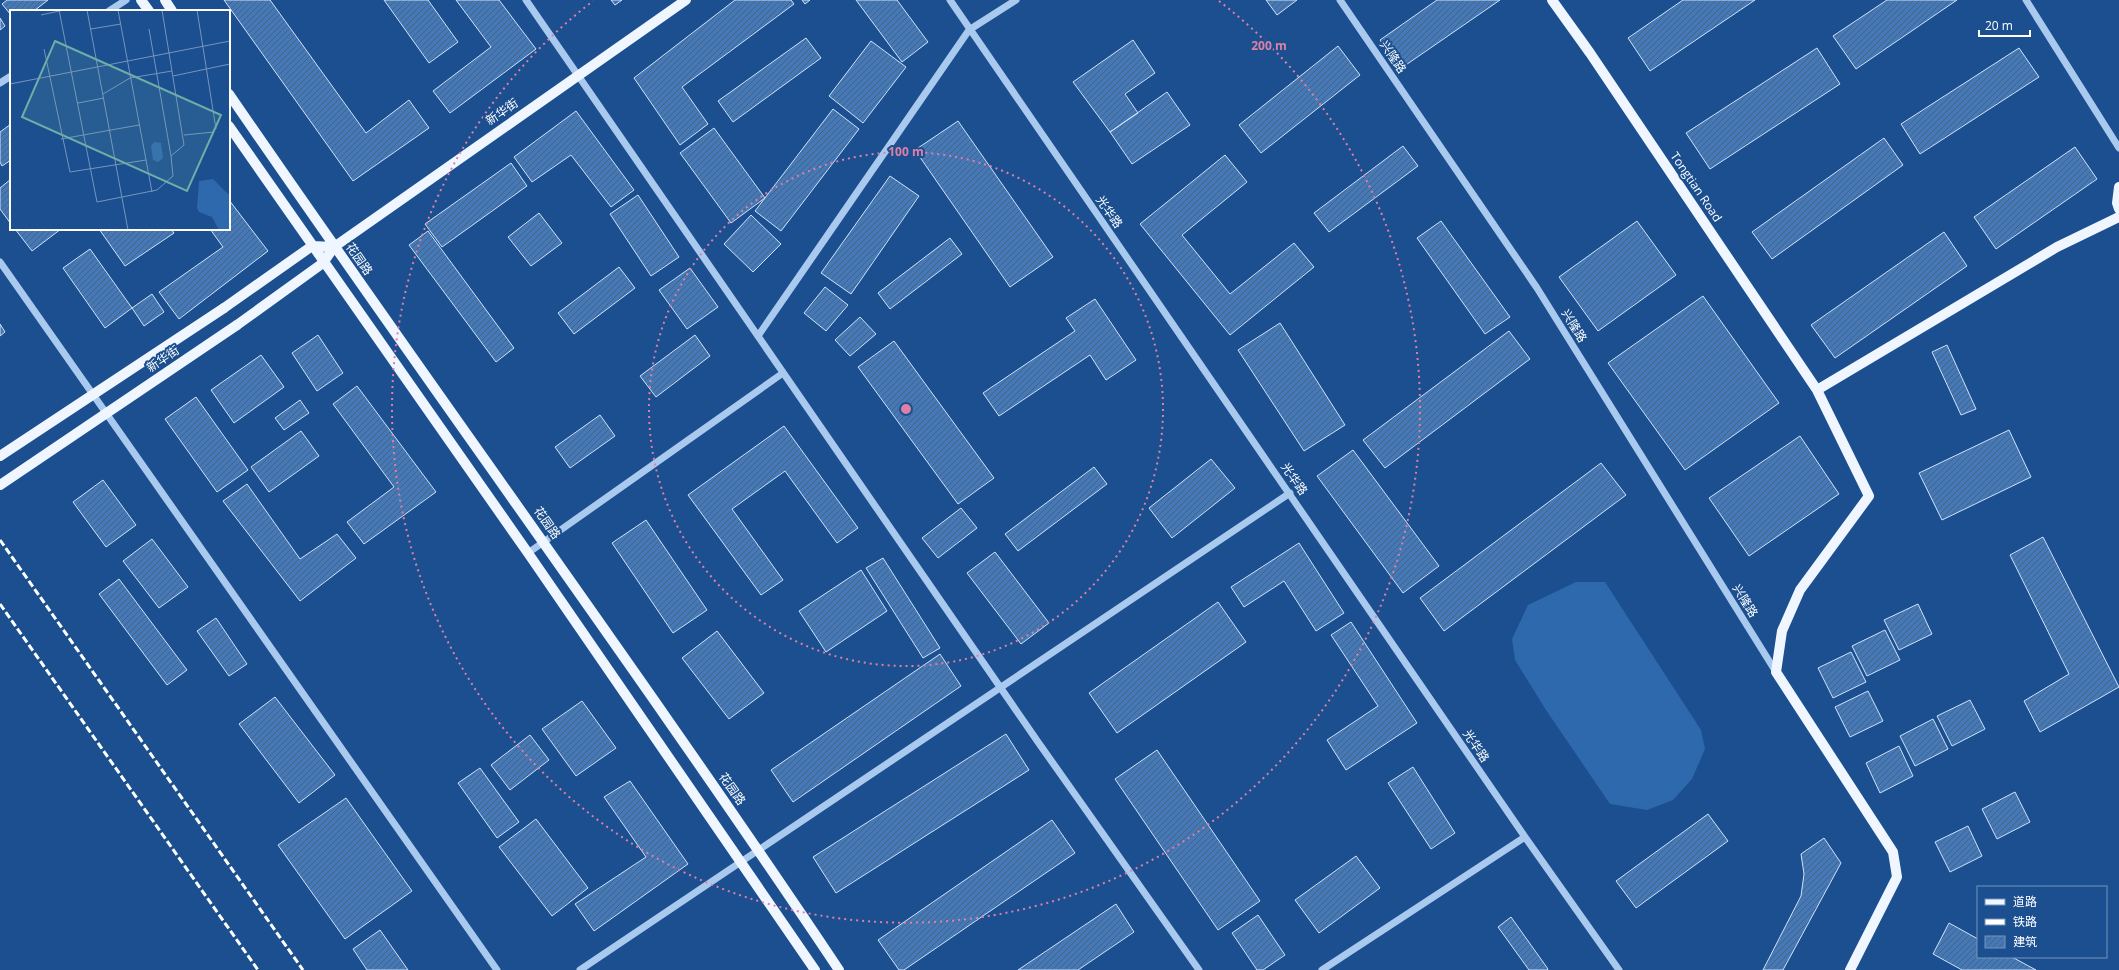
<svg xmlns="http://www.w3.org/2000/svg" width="2119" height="970" viewBox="0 0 2119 970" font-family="'Open Sans','Noto Sans SC',sans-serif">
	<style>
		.pitch { fill: #2e69ad }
		.building { fill: url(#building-hatch); stroke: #cfe3fa }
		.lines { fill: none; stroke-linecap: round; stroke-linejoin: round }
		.minor { stroke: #a9c9ee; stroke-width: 7 }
		.major { stroke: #f0f6ff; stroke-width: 10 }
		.rail { stroke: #fff; stroke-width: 3; stroke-dasharray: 7 3; stroke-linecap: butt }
		.major-bridge { stroke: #f0f6ff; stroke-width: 10 }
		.ring { fill: none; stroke: #dd80a5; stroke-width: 2; stroke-dasharray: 2 4 }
		.labels { text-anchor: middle; stroke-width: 4; stroke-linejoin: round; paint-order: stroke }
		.street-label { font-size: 12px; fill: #fff; stroke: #1b4f8f }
		.inset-road { fill: none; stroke: #7695bc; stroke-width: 1 }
		.view { fill: #6fada8; fill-opacity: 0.15; stroke: #6fada8; stroke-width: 2 }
		.inset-edge { fill: none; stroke: #fff; stroke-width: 2 }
		.centre { fill: #dd80a5; stroke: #1b4f8f; stroke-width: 2 }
		.ring-label { font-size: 12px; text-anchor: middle; font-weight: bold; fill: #dd80a5; stroke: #1b4f8f; stroke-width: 4; stroke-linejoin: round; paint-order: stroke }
	</style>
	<defs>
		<pattern id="building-hatch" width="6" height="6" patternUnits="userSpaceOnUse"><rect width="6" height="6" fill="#4478b7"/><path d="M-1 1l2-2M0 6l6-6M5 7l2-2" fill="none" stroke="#486282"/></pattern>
	</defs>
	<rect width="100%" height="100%" fill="#1b4f8f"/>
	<path class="pitch" d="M1576 582H1605L1701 730 1705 749 1692 779 1673 800 1647 810 1610 804 1546 710 1515 660 1512 639 1528 605Z"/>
	<path class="building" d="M7 0H48L34 11H11V15L2 4Z
		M224 0H270L366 133 409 100 429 128 353 181Z
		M384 0H428L458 42 429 63Z
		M456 0H499L536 49 450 113 433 91 491 47Z
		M611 0H622L615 5Z
		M735 0H791L794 4 682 87 708 124 680 145 634 78Z
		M802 0H810L805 4Z
		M856 0H897L928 42 902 62Z
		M1266 0H1297L1277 15Z
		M1437 0H1500L1400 69 1380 40Z
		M1683 0H1755L1650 71 1628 38Z
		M1887 0H1957L1856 69 1833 36Z
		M0 18 5 26 0 30Z
		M806 38 821 58 733 122 718 101Z
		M1133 40 1155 73 1125 94 1138 113 1110 132 1073 82Z
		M871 41 906 67 863 123 829 96Z
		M1338 46 1360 75 1261 153 1239 125Z
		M1817 48 1840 84 1710 169 1686 133Z
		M2019 48 2039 77 1920 154 1901 124Z
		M1167 92 1190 125 1132 164 1110 132Z
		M833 109 859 129 781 231 755 211Z
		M576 111 634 190 611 207 571 155 532 182 514 157Z
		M958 121 1053 257 1010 287 915 150Z
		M11 124V160L2 166 0 162V132Z
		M714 128 765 198 731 223 680 153Z
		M1884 138 1903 165 1772 259 1752 232Z
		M1403 146 1418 166 1329 232 1314 213Z
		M2075 147 2097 179 1996 249 1974 217Z
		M1225 155 1247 182 1182 235 1230 294 1294 243 1314 267 1230 335 1140 224Z
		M511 163 527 186 442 247 425 224Z
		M890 176 919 196 851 294 821 273Z
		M11 179V224L0 209V188Z
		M638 195 679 257 651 276 610 214Z
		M229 200 268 251 179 319 159 292 223 247 210 229H229Z
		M539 213 562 243 531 266 508 237Z
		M751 215 781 244 753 272 724 244Z
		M1441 221 1510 317 1485 334 1417 238Z
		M1637 221 1676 275 1598 331 1559 277Z
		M15 229H61L32 251Z
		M99 229H171L174 233 125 266Z
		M428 231 514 348 496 362 409 245Z
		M1944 232 1967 266 1835 358 1811 325Z
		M950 238 962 254 890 309 878 293Z
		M90 249 132 308 105 328 63 268Z
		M619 267 635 288 574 334 558 313Z
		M690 268 718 307 687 329 659 290Z
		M825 287 848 305 826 331 804 313Z
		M152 294 164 312 144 326 132 308Z
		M1703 296 1779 403 1685 470 1608 363Z
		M1095 299 1136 360 1106 380 1090 355 999 416 983 393 1075 331 1066 318Z
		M860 317 876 334 850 356 835 340Z
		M1280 323 1345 425 1304 451 1238 350Z
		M0 324 5 332 0 336Z
		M1509 331 1530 359 1385 468 1363 440Z
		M318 335 343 373 317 391 292 353Z
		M695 335 710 356 656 397 640 376Z
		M894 341 994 478 958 504 858 367Z
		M1947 345 1976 409 1961 415 1932 352Z
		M261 355 284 387 234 423 211 390Z
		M357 386 436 492 364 544 347 522 394 487 333 404Z
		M196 397 248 470 217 492 165 419Z
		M300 400 309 413 284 430 275 418Z
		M600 415 615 436 570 468 555 447Z
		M784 426 858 528 837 543 785 471 732 509 783 580 761 595 688 495Z
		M2009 430 2031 477 1942 520 1919 473Z
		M301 431 319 456 269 492 251 467Z
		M1800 436 1839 494 1749 556 1709 498Z
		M1353 450 1439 566 1403 593 1317 476Z
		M1211 459 1235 488 1172 538 1149 508Z
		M1601 463 1626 495 1444 631 1420 598Z
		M1094 467 1107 484 1018 551 1005 534Z
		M103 480 136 525 106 547 73 502Z
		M247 484 300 559 337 534 356 558 300 601 223 501Z
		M961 508 977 528 938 558 922 538Z
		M646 520 707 610 673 633 612 543Z
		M2043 537 2119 687 2040 732 2024 701 2069 674 2010 555Z
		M152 539 188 587 159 608 123 561Z
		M1299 543 1344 613 1316 631 1284 581 1244 607 1231 587Z
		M995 552 1049 623 1021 644 967 573Z
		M883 558 940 648 923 658 866 568Z
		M861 570 887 611 826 652 799 611Z
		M119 579 187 670 167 685 99 594Z
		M1218 602 1246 642 1117 733 1089 693Z
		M1918 604 1932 634 1899 650 1884 620Z
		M216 618 247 664 229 676 197 631Z
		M1351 622 1417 723 1346 770 1327 740 1378 706 1331 635Z
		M1885 630 1900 660 1867 676 1852 646Z
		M717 631 764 693 729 719 682 658Z
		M1851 652 1866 682 1833 698 1818 668Z
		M940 654 961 686 793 802 771 770Z
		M1868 691 1883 721 1850 737 1835 707Z
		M275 697 335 775 299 803 239 724Z
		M1970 700 1985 729 1952 746 1937 716Z
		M582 701 616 748 576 776 542 729Z
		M1933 719 1948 749 1915 766 1900 736Z
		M1006 734 1029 770 836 893 813 857Z
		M530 735 549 760 510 790 491 765Z
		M1899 746 1913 776 1880 793 1866 763Z
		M1157 750 1260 901 1218 930 1115 779Z
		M1413 767 1455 833 1431 849 1388 783Z
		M480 768 519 822 497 838 458 783Z
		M630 781 688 864 594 931 575 904 646 857 604 797Z
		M2015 792 2030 822 1997 839 1982 809Z
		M346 798 412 891 345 939 278 845Z
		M1708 814 1728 841 1636 908 1616 881Z
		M536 819 588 888 552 916 499 847Z
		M1052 820 1075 853 904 970H899L878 940Z
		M1968 826 1982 856 1950 872 1935 842Z
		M1824 838 1841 863 1783 970H1763L1801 896 1804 874 1801 854Z
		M1356 856 1380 888 1319 933 1295 900Z
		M1116 904 1134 932 1078 970H1018Z
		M1258 915 1285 955 1263 970H1257L1232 933Z
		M1511 917 1548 969 1547 970H1529L1498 927Z
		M1949 923 1978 939V957H2012L2036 970H1962L1933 954Z
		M380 930 408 970H367L353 949Z"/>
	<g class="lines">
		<path class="minor" d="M526 0 1038 742 1199 970
			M950 0 1525 837 1619 970
			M1340 0 1537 288 1776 672
			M2026 0 2119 148
			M109 11 126 0
			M0 83 11 76
			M0 262 497 970
			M758 336 969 30 1016 0
			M528 553 783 373
			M580 970 1290 493
			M1322 970 1525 837"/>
		<path class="major" d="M141 0 149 11
			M165 0 172 11
			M1552 0 1590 53 1817 390 1869 496 1800 590 1782 631 1776 672 1893 852 1897 877 1850 970
			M229 94C430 387 641 674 839 970
			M229 126 528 553 815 970
			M2119 187 2117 203 2119 209
			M224 308 312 246 334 247
			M237 325 323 263 334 247 686 0
			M1817 390 2057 247 2119 217"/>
		<path class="rail" d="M0 540 303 970
			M0 604 258 970"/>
		<path class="major-bridge" d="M0 456 224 308
			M0 485 237 325"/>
	</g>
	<g class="ring">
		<circle cx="906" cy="409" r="257"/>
		<path d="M1219 1A514 514 0 1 1 593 1"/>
	</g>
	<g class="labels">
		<g class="street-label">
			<text transform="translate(1393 57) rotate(56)" y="4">兴隆路</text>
			<text transform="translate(502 112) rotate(-35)" y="4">新华街</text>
			<text transform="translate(1696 187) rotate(56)" y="4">Tongtian Road</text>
			<text transform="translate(1109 212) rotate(55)" y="4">光华路</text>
			<text transform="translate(359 259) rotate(55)" y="4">花园路</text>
			<text transform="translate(1574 326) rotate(58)" y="4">兴隆路</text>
			<text transform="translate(163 359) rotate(-34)" y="4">新华街</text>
			<text transform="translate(1294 479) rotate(55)" y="4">光华路</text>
			<text transform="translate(547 523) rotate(55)" y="4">花园路</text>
			<text transform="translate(1745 601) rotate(58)" y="4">兴隆路</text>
			<text transform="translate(1476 746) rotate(56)" y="4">光华路</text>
			<text transform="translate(732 789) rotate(55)" y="4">花园路</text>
		</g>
	</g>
	<g transform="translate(10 10)">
		<rect width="220" height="220" fill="#1b4f8f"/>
		<path d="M203 169 220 186V220H209L202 207 189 202 187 198 189 171Z" fill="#2e69ad"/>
		<path d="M144 132 151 133 153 148 148 152 143 150 141 136Z" fill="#2e69ad"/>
		<path class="inset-road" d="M49 0 87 192M77 0 118 220M108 0 142 182M187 0 206 119M31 5 54 0M81 19 111 14M139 19 161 146M34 39 60 162 136 150M163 66 220 54M0 74 220 31M93 84 120 68 162 61M68 93 94 88M174 125 204 122M51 129 129 115M87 192 147 180 163 166 161 146 174 135 152 0"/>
		<path class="view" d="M45 31 211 105 177 181 12 107Z"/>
		<rect width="220" height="220" class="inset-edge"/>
	</g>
	<circle cx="906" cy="409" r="6" class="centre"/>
	<g class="ring-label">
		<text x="1269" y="50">200 m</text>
		<text x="906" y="156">100 m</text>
	</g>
	<rect x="1977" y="886" width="130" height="72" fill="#1b4f8f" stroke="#7695bc"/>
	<rect x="1985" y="899" width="20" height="6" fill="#f0f6ff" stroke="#7695bc"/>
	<text x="2013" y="906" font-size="12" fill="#ffffff">道路</text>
	<rect x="1985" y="919" width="20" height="6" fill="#ffffff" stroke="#7695bc"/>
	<text x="2013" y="926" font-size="12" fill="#ffffff">铁路</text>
	<rect x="1985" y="936" width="20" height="12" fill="url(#building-hatch)" stroke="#7695bc"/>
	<text x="2013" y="946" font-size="12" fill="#ffffff">建筑</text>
	<path d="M1979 30v6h51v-6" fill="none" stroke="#ffffff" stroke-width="2"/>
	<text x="1985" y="30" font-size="12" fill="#ffffff" stroke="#1b4f8f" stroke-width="3" paint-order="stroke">20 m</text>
</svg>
